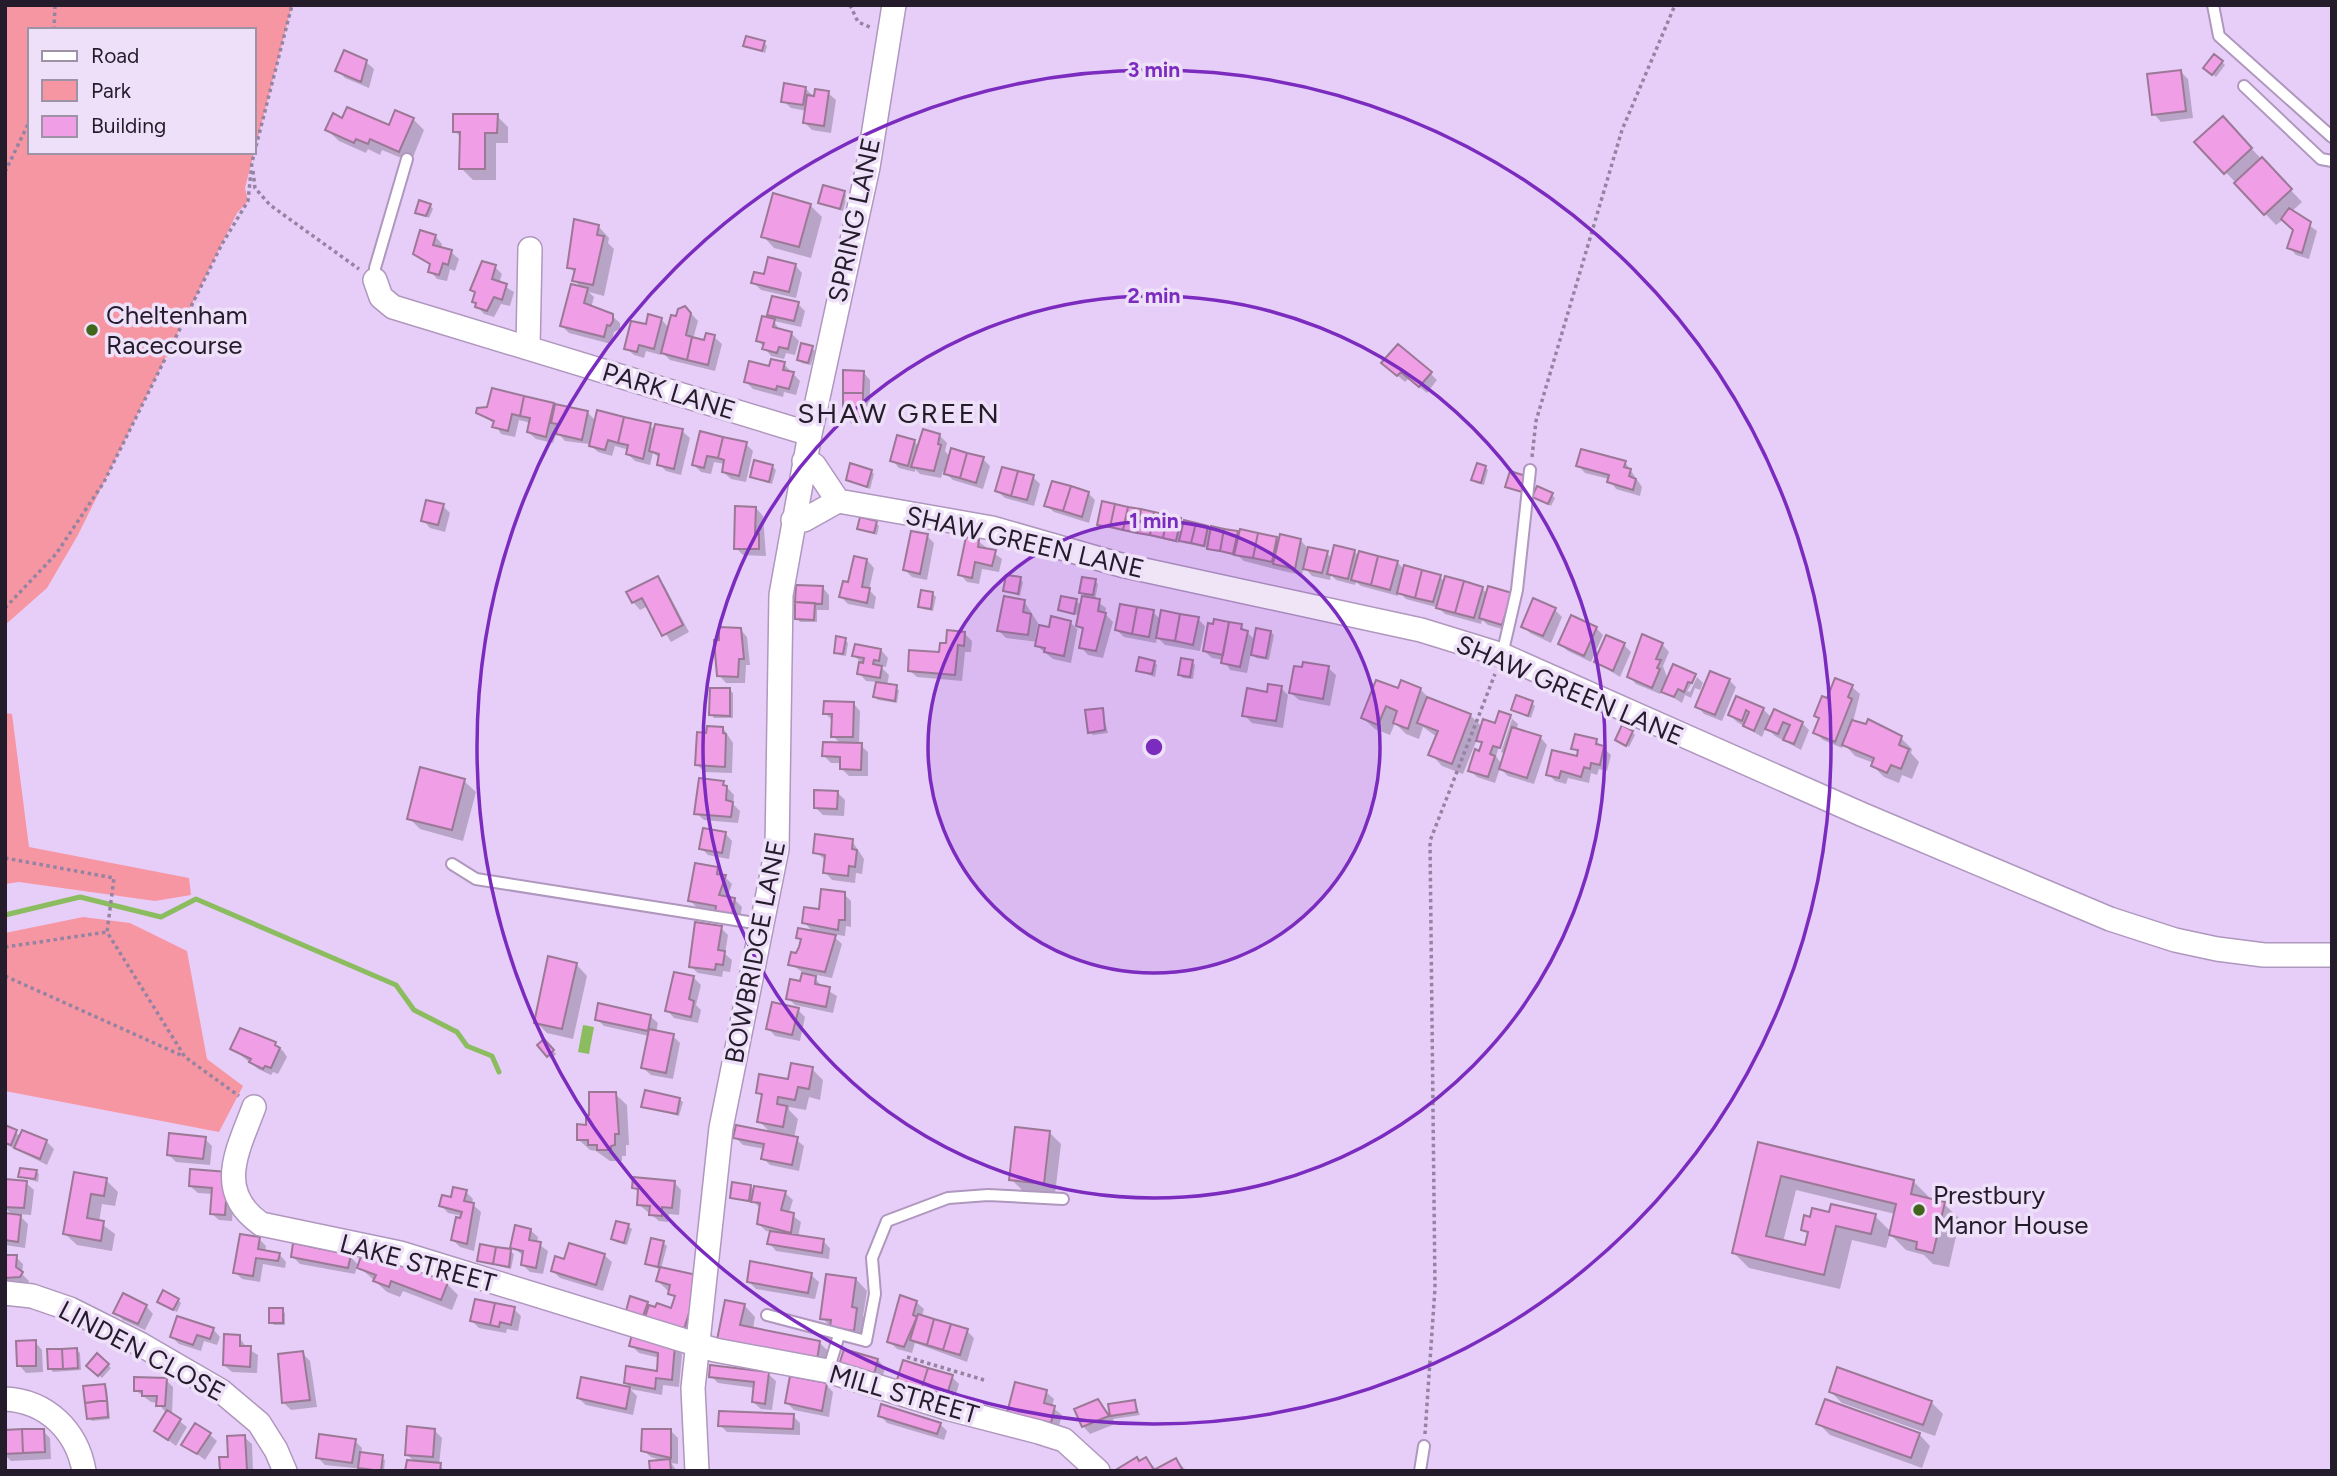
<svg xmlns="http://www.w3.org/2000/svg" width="2337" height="1476" viewBox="0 0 2337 1476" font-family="Figtree,sans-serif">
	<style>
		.green { fill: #f796a3; fill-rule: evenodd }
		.water { fill: #8bbc5f }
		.shadow { fill: #0003; fill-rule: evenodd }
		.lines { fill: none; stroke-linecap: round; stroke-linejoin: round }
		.stream { stroke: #8bbc5f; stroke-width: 5 }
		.building { fill: #f09ee5; stroke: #9c7897; stroke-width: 2 }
		.lane-casing { stroke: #af97be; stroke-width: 14 }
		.street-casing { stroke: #af97be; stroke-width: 26 }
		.path { stroke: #9583a2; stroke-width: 3.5; stroke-dasharray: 3.5 3.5; stroke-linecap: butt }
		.lane { stroke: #fff; stroke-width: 10 }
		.street { stroke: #fff; stroke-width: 23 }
		.ring { fill: none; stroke: #7b2cbf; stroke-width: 3.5 }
		.poi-dot { fill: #42651c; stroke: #efe0f9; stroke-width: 2.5 }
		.labels { text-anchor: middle; stroke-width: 7; stroke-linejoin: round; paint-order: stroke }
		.street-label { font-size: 26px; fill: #251c2b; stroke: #efe0f9 }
		.poi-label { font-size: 26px; fill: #251c2b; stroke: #efe0f9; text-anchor: start }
		.neighbourhood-label { font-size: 28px; letter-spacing: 2px; fill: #251c2b; stroke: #efe0f9 }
		.centre { fill: #7b2cbf; stroke: #efe0f9; stroke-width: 3.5 }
		.ring-label { font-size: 21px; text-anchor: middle; font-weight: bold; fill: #7b2cbf; stroke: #efe0f9; stroke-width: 7; stroke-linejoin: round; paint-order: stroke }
	</style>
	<rect width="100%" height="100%" fill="#e7cef8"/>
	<path class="green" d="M5 5H292L245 188 248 201 237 213 78 535 47 588 5 625ZM30 30H254V152H30Z
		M5 713 12 714 29 847 189 878 191 895 155 901 19 882 5 884Z
		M83 917 130 923 187 951 207 1059 243 1086 219 1132 5 1091V933Z"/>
	<path class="water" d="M583 1025 594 1027 589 1054 578 1052Z"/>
	<path class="shadow" d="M764 43 767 46 765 53 745 45Z
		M366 62 374 69 369 88 345 78 338 70Z
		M2222 62 2225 65 2216 77 2208 71Z
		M2181 72 2188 79 2193 118 2161 122 2154 114Z
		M805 88 815 98 828 93 836 100 831 133 812 130 805 123 807 111 791 108 783 101Z
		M497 116 508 127V143H496V180H473L461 168V138L455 131Z
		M413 119 424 130 411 162 382 150 380 155 368 149 366 153 339 141 327 130 343 120 390 128Z
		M2234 130 2302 202 2291 212 2317 231 2309 259 2296 255 2289 247 2294 229 2284 219 2276 225 2197 142Z
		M844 193 847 196 843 211 820 203Z
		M430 205 433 209 429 218 417 212Z
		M810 205 822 217 811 258 774 248 763 236Z
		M598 226 609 238 608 243 614 249 604 296 589 292 594 297 591 308 612 316 620 323V329L614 332 611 344 569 333 562 326 583 289 574 280 576 274 569 267Z
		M435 236 442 244 441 249 451 252 459 259 455 271 450 269 447 281 437 279 430 271 431 266 415 254Z
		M795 265 802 273 796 298 761 290 753 282Z
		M495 267 502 274 499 283 514 292 510 306 501 304 494 317 484 314 477 306 474 302 476 294 472 290Z
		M798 304 805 311 801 327 774 321 780 331 791 333 799 341 795 355 786 353 784 359 771 356 758 340 764 318 776 321 769 314Z
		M688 310 698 321 693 339 705 342 714 337 722 344 715 371 670 360 662 352 661 355 646 351 644 358 634 355 626 348 647 326 661 319 669 328Z
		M812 348 815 351 811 365 802 363 799 360Z
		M784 364 800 381 796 395 784 392 783 397 753 389 746 382Z
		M1391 370 1430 373 1437 380 1427 393 1409 378 1405 382Z
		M863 372 870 380V424H852L844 416Z
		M493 390 587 412 596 421 682 431 690 438 681 475 666 471 659 464 660 458 653 453 650 465 635 461 628 454 629 450 615 446 612 456 598 452 589 444 565 441 557 432 553 443 536 439 528 432 531 423 519 420 515 437 501 434 495 424 478 413 489 409Z
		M701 433 746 444 753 451 746 482 731 479 723 472 725 464 714 462 711 474 701 472 694 465Z
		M939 435 947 443 945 451 950 457 983 459 990 466 983 489 953 480 943 471 941 478 920 474 915 469V472L899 468 892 460 914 441 919 447Z
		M1625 462 1642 487 1640 496 1616 489 1609 479 1585 473 1578 465Z
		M773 467 776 470 772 484 752 477Z
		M1485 467 1488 470 1484 485 1476 483 1473 480Z
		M871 471 874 474 870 489 847 480Z
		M1033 477 1040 484 1034 506 1005 498 997 491Z
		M1088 493 1095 500 1089 523 1054 512 1046 505Z
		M1552 495 1555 498 1551 506 1534 497Z
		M443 506 450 513 445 532 430 528 423 520Z
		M756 508 763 516 766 556 743 555 736 548Z
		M1180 519 1185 524 1207 527 1212 532 1276 539 1280 542 1301 541 1308 548 1327 553 1332 559 1354 551 1359 556 1397 562 1405 570 1440 577 1445 582 1482 588 1487 594H1511L1509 631 1488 625 1482 620 1481 624 1445 614 1439 608 1406 599 1399 592 1398 596 1361 586 1356 582 1355 585 1336 580 1331 575 1330 580 1312 576 1304 567 1302 575 1283 571 1244 561 1236 554 1184 543 1180 538 1179 543 1099 524Z
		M876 523 879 526 877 535 859 528Z
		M927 536 934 543 927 580 912 577 905 570Z
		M979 542 1002 559 999 572 982 569 979 584 967 582 960 574Z
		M867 560 874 568 869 590 876 597 874 609 848 604 841 597Z
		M657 578 664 585 689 632 671 642 648 606 640 610 633 602Z
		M1020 579 1023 582 1020 596 1005 590Z
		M1095 581 1098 584 1095 600 1106 608 1105 614 1113 622 1103 658 1088 655 1081 647 1084 631 1078 626 1071 663 1053 659 1037 646 1038 642 1006 638 999 631 1024 601 1038 623 1035 639 1070 622 1077 629 1080 616 1060 610 1076 601 1082 606 1084 595 1081 592Z
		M822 587 829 595V610H817V622H800L797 618Z
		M933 594 936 597 933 611 923 609 920 606Z
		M1555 610 1562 617 1551 643 1530 633 1523 626Z
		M1153 612 1161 620 1198 619 1205 626 1200 651 1165 645 1157 637 1156 643 1124 637 1117 630Z
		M1241 626 1256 641 1271 632 1274 635 1269 660 1256 658 1251 653 1247 673 1230 670 1224 660 1212 658 1204 651Z
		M1596 628 1603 635 1591 662 1568 651 1560 644Z
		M740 629 747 637 750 665H746L745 683H726L719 675 720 642Z
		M965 634 972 641 971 652H965L962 681 917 677 909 670 941 654Z
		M845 640 848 643 846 656 839 655 835 652Z
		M1662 644 1669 652 1663 666 1668 680 1674 666 1696 677 1687 691 1690 692 1697 677 1703 683 1700 690 1695 688 1691 698 1685 695 1682 703 1661 690 1660 694 1636 684 1629 676Z
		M1624 645 1631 652 1620 677 1596 662Z
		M881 650 888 658 886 667 880 666 889 675 887 685 899 690 897 703 878 700 875 697 877 682 866 681 859 673 861 662 854 656Z
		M1154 662 1157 665 1155 677 1138 671Z
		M1192 662 1195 665 1193 679 1183 678 1180 675Z
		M1328 668 1336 675 1330 706 1299 700 1291 693Z
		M1729 680 1736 687 1722 721 1704 714 1697 706Z
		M1836 680 1852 687 1860 694 1853 722 1901 738 1912 749 1911 753 1919 762 1912 779 1902 775 1899 783 1884 777 1873 766 1874 763 1855 756 1844 744 1842 748 1823 740 1815 732 1820 720 1816 715 1828 700Z
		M1281 688 1288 695 1283 728 1252 723 1244 715 1268 694Z
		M1420 689 1431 700 1470 715 1482 727 1496 726 1510 717 1518 724 1516 730 1540 737 1547 745 1534 784 1508 776 1500 768 1495 783 1477 777 1470 770 1483 745 1477 739 1463 774 1442 766 1431 754 1437 737 1423 727 1419 739 1406 734 1395 723 1390 735 1375 729 1363 718 1399 691ZM1508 719H1512L1501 752 1506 754 1502 765 1496 756Z
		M730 690 733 693V718H714L711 714Z
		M1737 698 1763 709 1772 718 1802 723 1809 730 1801 750 1775 736 1766 727 1762 737 1737 722 1730 715Z
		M853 703 860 711 859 744 868 752V776H849L841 768 842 763H831L824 756 841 744 833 736 832 720 825 713Z
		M1532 703 1535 706 1531 718 1513 710Z
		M1102 710 1108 733 1093 735 1090 732Z
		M723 728 733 743 732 773 705 772 697 765 708 735Z
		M1632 732 1635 735 1629 747 1617 740Z
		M1596 741 1611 755 1607 771 1599 769 1597 775 1591 773 1589 783 1568 778 1566 784 1555 781 1548 774 1578 758 1579 754 1573 748Z
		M464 781 476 792 463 841 420 829 409 818Z
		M723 783 734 795 733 804 740 811 738 823 704 820 696 813Z
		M837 792 845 800 844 816 823 815 816 808Z
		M725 833 732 841 729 859 708 855 701 848Z
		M852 841 864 859 862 874 856 873 855 883 832 880 825 872 826 860 815 852Z
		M717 869 732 884 727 898 735 900 742 907 739 922 716 911 697 908 690 900Z
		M844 894 851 901V927L846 926 845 936 831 934 842 944 832 978 812 974 822 987 837 996 833 1013 795 1005 788 998 802 983 804 973 790 964 798 955 802 941 798 937 814 933 804 922Z
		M721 928 728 935 725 954 732 960 730 972 723 971 722 977 698 973 690 966Z
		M576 964 587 976 573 1039 547 1033 536 1022Z
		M694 978 701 985 696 1005 701 1010 698 1023 674 1018 667 1010Z
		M798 1010 805 1017 800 1041 775 1036 768 1028Z
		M650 1016 658 1023 656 1032 673 1036 680 1043 673 1079 651 1075 643 1068 649 1036 604 1026 597 1019Z
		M241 1031 275 1044 283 1051 287 1057 278 1074 273 1072 271 1075 258 1069 232 1048Z
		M544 1041 556 1054 551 1059 539 1045Z
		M812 1069 823 1080 820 1100 809 1097 806 1110 789 1107V1110L798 1119 794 1138 804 1146 799 1171 770 1165 763 1158 765 1149 743 1145 735 1137 771 1133 759 1121 763 1098 758 1092Z
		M590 1094H615L627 1105 629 1145H626V1156H622V1161H610L596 1151 590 1150 578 1139 587 1126Z
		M679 1099 683 1102 679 1116 643 1106Z
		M5 1127 21 1136 46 1141 54 1149 47 1165 5 1144Z
		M1049 1132 1061 1144 1055 1194 1022 1190 1011 1179Z
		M205 1139 212 1146 210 1165 176 1162 169 1155Z
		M1760 1145 1913 1181 1929 1197 1928 1200 1944 1204 1960 1219 1949 1267 1933 1264 1924 1255 1906 1250 1890 1234 1886 1248 1852 1240 1840 1289 1749 1268 1734 1253ZM1796 1190 1895 1214 1891 1232 1875 1216 1830 1214 1811 1219 1803 1229 1809 1235 1806 1247 1783 1242Z
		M36 1171 39 1174 38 1182 20 1177Z
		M76 1175 106 1180 118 1192 115 1206 102 1204 99 1222 115 1234 112 1251 77 1245 65 1234Z
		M5 1180 26 1183 34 1190 31 1215 18 1214 28 1224 25 1248 5 1245V1215H13L5 1208Z
		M235 1181 232 1221 219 1220 211 1213 213 1194 198 1193 190 1186Z
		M674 1182 681 1190 679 1215 669 1214 668 1222 659 1221 638 1204 639 1193 634 1187Z
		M751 1187 755 1191 785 1193 793 1200 789 1213 801 1222 798 1237 823 1241 830 1248 829 1259 776 1251 769 1243 773 1232 766 1231 759 1224 761 1209 752 1200V1203L731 1197Z
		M466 1192 473 1199 472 1204 481 1212 474 1251 460 1247 453 1240 462 1216 448 1213 441 1205Z
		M628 1226 632 1229 627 1245 616 1242 613 1239Z
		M530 1230 538 1237 537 1243 548 1251 543 1274 530 1272 522 1264 524 1256 512 1247Z
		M259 1239 266 1246 265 1252 279 1254 286 1262 285 1268 263 1264 260 1282 242 1279 235 1272Z
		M663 1243 667 1246 661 1269 696 1276V1339L631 1313 647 1303 651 1307 673 1310 676 1299 658 1281 661 1270 646 1263Z
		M510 1251 514 1254 511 1269 478 1261Z
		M604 1255 612 1262 603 1291 560 1278 553 1271 565 1261Z
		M5 1256 16 1257 23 1264 22 1274 29 1281 27 1284 5 1283Z
		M292 1256H350L359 1266 447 1284 458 1295 452 1310 403 1291 400 1297 387 1292 357 1265 355 1274 300 1264Z
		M811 1275 819 1282 815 1299 756 1289 748 1281Z
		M856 1279 867 1291 863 1316 868 1321 865 1341 833 1329 822 1318Z
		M178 1300 181 1303 177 1312 162 1305Z
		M916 1302 924 1309 921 1319 967 1331 974 1338 967 1362 915 1343 912 1353 897 1349 889 1341Z
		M744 1305 755 1317 753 1329 819 1342 831 1354 828 1370 731 1351Z
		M146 1306 153 1314 145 1330 123 1320 116 1312Z
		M514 1309 521 1316 518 1331 507 1329 506 1333 479 1328 472 1321Z
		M282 1310 285 1313V1325H274L271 1322Z
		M213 1329 220 1337 217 1345 204 1341 201 1351 179 1344 172 1337Z
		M239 1337 247 1348 258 1355 257 1373 232 1372 224 1365Z
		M35 1342 42 1350 43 1372 26 1373 19 1365Z
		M631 1345 674 1347 682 1354 679 1387 663 1385 662 1395 630 1389 637 1396 633 1415 586 1405 578 1398 582 1379 633 1390 625 1383 658 1373 660 1358 639 1353Z
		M77 1350 80 1353 81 1370 53 1372 50 1368Z
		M302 1353 310 1361 317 1407 291 1410 284 1403Z
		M97 1356 111 1368 102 1378 88 1366Z
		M878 1360 885 1368 881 1382 849 1372Z
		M768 1374 776 1381 772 1410 761 1409 753 1402 755 1388 718 1383 711 1376Z
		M952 1377 959 1384 953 1404 905 1389Z
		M166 1380 173 1387 172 1415 187 1427 176 1446 156 1431 167 1414 158 1403 151 1402 135 1390Z
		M826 1385 833 1392 829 1417 794 1410 787 1403Z
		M104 1386 107 1389 110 1419 92 1421 89 1418Z
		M1046 1392 1054 1399 1052 1407 1062 1415 1058 1430 1016 1419Z
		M1831 1392 1931 1402 1943 1414 1935 1436 1842 1403Z
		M1097 1401 1111 1415 1135 1402 1140 1415 1113 1419 1115 1424 1090 1434 1083 1426Z
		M880 1415 940 1424 947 1431 944 1440 887 1423Z
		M793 1416 800 1423V1435L727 1432 720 1425Z
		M1818 1423 1919 1434 1930 1446 1922 1468 1830 1435Z
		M434 1430 442 1438 439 1465 445 1471H407L415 1462 406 1454Z
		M43 1431 50 1438 51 1459 11 1461 5 1455V1432Z
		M671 1431 678 1438V1464L671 1463 677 1471H651L664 1461 651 1457 643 1450Z
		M209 1434 217 1441 205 1460 184 1444Z
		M244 1437 252 1444 253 1471H223Z
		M355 1441 362 1448 361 1454 385 1460 384 1471 325 1465 317 1457Z
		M1137 1459 1140 1462 1146 1459 1157 1470 1176 1460 1187 1471H1116Z"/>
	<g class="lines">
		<path class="stream" d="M5 915 80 897 161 917 196 899 396 985 414 1010 457 1032 467 1046 492 1056 499 1072"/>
	</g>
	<path class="building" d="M746 36 765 41 762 51 743 46Z
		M344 50 367 60 361 82 335 71Z
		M2214 54 2223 61 2212 75 2203 68Z
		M2181 70 2186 111 2152 115 2147 74Z
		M784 83 806 87 803 105 781 102Z
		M815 89 829 91 824 126 803 123 807 95 814 96Z
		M347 107 389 125 395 110 414 118 399 152 370 139 368 144 356 139 354 143 325 130 333 113 342 118Z
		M453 114H498L497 133H485V169H459L460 132H453Z
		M2223 116 2252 148 2224 174 2194 142Z
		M2262 157 2292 189 2264 215 2234 183Z
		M823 185 845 191 840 209 818 203Z
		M773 193 811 204 799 247 761 237Z
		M419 200 431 204 426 216 415 213Z
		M2289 208 2311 222 2302 253 2287 248 2293 230 2281 219Z
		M574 219 599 225 597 235 604 236 593 285 572 281 575 269 567 268Z
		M420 230 436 235 433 245 452 250 448 265 443 263 439 275 428 272 430 264 413 254Z
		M768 257 796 264 789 292 751 283 754 272 764 274Z
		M482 261 496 265 492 279 507 284 502 300 494 297 487 311 475 307 476 303 472 302 475 292 470 290Z
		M571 284 588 288 584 303 613 314V321L610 326 607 325 604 337 560 326Z
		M772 296 799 302 794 321 767 315Z
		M685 306 691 313 686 335 692 337 687 360 661 353 671 315 676 316 678 309Z
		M648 314 662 318 654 349 639 345 637 352 624 349 631 321 646 324Z
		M762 316 775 319 773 327 792 332 788 349 779 347 777 353 762 349 764 343 756 341Z
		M706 333 715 335 708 365 687 360 692 337 704 340Z
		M801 343 813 346 808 363 797 360Z
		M1398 344 1432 372 1419 387 1401 372 1397 376 1381 363Z
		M771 359 785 362 783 370 794 372 789 389 777 386 776 390 744 382 749 361 769 366Z
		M843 370 864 371 863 393H843Z
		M492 388 524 396 520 416 512 414 508 431 492 427 494 421 476 413 477 408 487 407Z
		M843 393H863V417H843Z
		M524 396 554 403 546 437 527 432 530 418 520 416Z
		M555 404 588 411 582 440 556 434 558 424 551 423Z
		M597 410 624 417 618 443 608 440 605 450 589 446Z
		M624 417 651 423 643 459 626 454 628 445 618 443Z
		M655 424 683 429 674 469 657 465 659 454 649 451Z
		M923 429 940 434 938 444 941 445 934 471 911 467Z
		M700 431 723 437 718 458 707 456 704 468 692 465Z
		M897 435 915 440 908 466 890 461Z
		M723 437 747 442 739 476 722 472 724 460 718 458Z
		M951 448 967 453 960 478 944 474Z
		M1581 449 1626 461 1624 467 1631 469 1629 476 1636 479 1633 490 1607 482 1609 475 1576 466Z
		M967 453 984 457 976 483 960 478Z
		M754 460 773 465 769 482 750 477Z
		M850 463 872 470 867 487 846 480Z
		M1477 463 1486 466 1481 483 1471 480Z
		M1002 467 1018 471 1011 496 995 491Z
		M1018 471 1034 475 1027 500 1011 496Z
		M1510 471 1526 476 1522 492 1505 487Z
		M1052 481 1071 486 1063 511 1044 506Z
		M1071 486 1089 492 1082 517 1063 511Z
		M1537 486 1553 493 1548 504 1532 497Z
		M426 500 444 504 438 525 421 521Z
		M1102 501 1115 504 1110 527 1097 525Z
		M1115 504 1128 507 1123 530 1110 527Z
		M735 506 756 507 755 534H759V549H734Z
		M1128 507 1141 509 1137 533 1123 530Z
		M1141 509 1154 512 1150 535 1137 533Z
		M1154 512 1168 515 1163 538 1150 535Z
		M1168 515 1181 518 1176 541 1163 538Z
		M860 517 877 521 874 533 857 529Z
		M1184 520 1196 523 1191 543 1179 541Z
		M1196 523 1208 526 1204 546 1191 543Z
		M1211 526 1224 529 1220 551 1207 549Z
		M1224 529 1238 531 1233 554 1220 551Z
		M1240 529 1258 533 1253 558 1234 555Z
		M911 531 928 534 920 574 903 570Z
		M1258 533 1277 537 1272 562 1253 558Z
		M1280 534 1301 539 1295 569 1273 564Z
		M966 537 979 540 978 547 996 550 992 566 975 562 972 578 958 575Z
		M1334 545 1355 550 1348 579 1327 574Z
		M1308 547 1328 551 1322 573 1303 569Z
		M1359 551 1378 556 1371 585 1351 580Z
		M854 556 867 559 862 587 870 588 867 603 839 597 843 581 848 582Z
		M1378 556 1398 561 1390 590 1371 585Z
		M1404 565 1422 570 1415 598 1397 593Z
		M1422 570 1441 575 1433 602 1415 598Z
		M1006 575 1021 577 1018 594 1003 591Z
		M658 576 683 625 662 636 642 598 632 603 626 592Z
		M1445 576 1464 581 1455 613 1436 608Z
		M1082 577 1096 579 1093 595 1079 593Z
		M1464 581 1483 587 1474 618 1455 613Z
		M796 585 823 586 822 604 795 602Z
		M1488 586 1512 593 1502 625 1479 618Z
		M921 590 933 592 931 609 918 607Z
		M1004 596 1025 600 1023 612 1031 614 1028 635 997 631Z
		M1061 596 1077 599 1074 614 1058 610Z
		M1082 596 1100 599 1098 611 1106 613 1096 651 1079 648 1083 628 1076 626Z
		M1533 598 1556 608 1543 636 1521 627Z
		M795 602 815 603 814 620 795 619Z
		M1120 604 1137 607 1132 634 1115 630Z
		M1137 607 1154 610 1149 637 1132 634Z
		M1161 610 1180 614 1175 641 1156 638Z
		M1180 614 1199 617 1193 645 1175 641Z
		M1571 615 1597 627 1584 656 1558 644Z
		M1051 616 1071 621 1064 656 1044 652 1045 648 1035 646 1039 625 1049 627Z
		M1214 619 1229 622 1223 655 1203 651 1208 623 1213 624Z
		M1229 622 1242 624 1241 629 1248 631 1240 667 1221 663Z
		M719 627 741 628 744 659H739L738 677 717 676 714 640H719Z
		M1256 628 1271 631 1266 658 1251 655Z
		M947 630 965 632 964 646 958 645 955 675 908 671 909 650 939 652 940 643H946Z
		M1642 634 1663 643 1656 659 1661 660 1657 668 1660 669 1652 688 1627 677Z
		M1606 635 1625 643 1613 671 1594 662Z
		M836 636 846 638 843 654 834 653Z
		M855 644 881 649 879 661 874 660 873 664 882 666 880 678 857 674 859 662 863 663 864 658 852 656Z
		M1139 657 1155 661 1152 674 1136 671Z
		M1181 658 1193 660 1190 677 1178 675Z
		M1303 662 1329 666 1323 699 1289 693 1294 666 1302 667Z
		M1673 664 1696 674 1692 683 1688 682 1684 692 1678 689 1674 697 1661 692Z
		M1710 671 1730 679 1715 715 1695 707Z
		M1835 678 1853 685 1848 697 1852 699 1835 742 1813 733 1819 718 1814 716 1822 696 1827 698Z
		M1376 680 1398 688 1401 680 1421 688 1408 729 1393 723 1397 711 1386 706 1378 725 1361 718Z
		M876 682 897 685 895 701 873 697Z
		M1268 684 1282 686 1276 721 1242 716 1247 688 1267 692Z
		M710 688H730V716L709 715Z
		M1516 695 1533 701 1528 716 1511 710Z
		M1736 696 1764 708 1754 731 1743 726 1749 712 1746 710 1742 721 1728 715Z
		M1427 697 1471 714 1452 764 1428 755 1438 731 1417 723Z
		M824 701 854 702 853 737H831L832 714H823Z
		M1103 708 1105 730 1088 733 1085 710Z
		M1774 709 1803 722 1794 744 1783 740 1790 725 1783 722 1778 734 1765 729Z
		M1499 711 1511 715 1500 748 1493 746 1490 754 1495 756 1488 777 1468 771 1475 749 1479 751 1482 742 1476 741 1483 719 1495 723Z
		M1868 719 1902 736 1899 745 1909 749 1901 769 1891 765 1887 773 1871 766 1874 758 1842 745 1852 720 1866 724Z
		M1622 725 1633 731 1626 746 1615 740Z
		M707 726 723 727V733L726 734 725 767 695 765 697 732 706 733Z
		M1512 727 1541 736 1527 778 1499 769Z
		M1575 734 1597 739 1596 744 1604 746 1600 765 1591 763 1590 769 1584 767 1581 777 1561 771 1559 778 1546 775 1552 750 1577 756 1578 750 1571 749Z
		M823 742 862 743 861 770 840 769V757L822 756Z
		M420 767 465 779 452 830 407 819Z
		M699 778 724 781 723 785 727 786 726 800 733 802 731 817 694 814Z
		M814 790 838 791 837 809 814 808Z
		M703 828 726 832 722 853 699 849Z
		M815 834 853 839 852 849 857 850 855 867 849 866 848 876 823 873 825 855 813 853Z
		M695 863 718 867 717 874 726 875 719 895 735 898 732 916 715 913 716 906 688 901Z
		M821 889 845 892V920H839L838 930 802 923 804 907 819 909Z
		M695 922 722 926 718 950 725 951 723 965 716 964 715 970 689 967Z
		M798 928 836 935 825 972 788 965 791 952 796 953 799 947 801 939 796 938Z
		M548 956 577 963 562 1029 534 1023Z
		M674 972 694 976 689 999 694 1001 691 1017 665 1011Z
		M802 973 816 976 815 984 830 987 826 1007 786 999 790 979 800 981Z
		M772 1002 799 1008 792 1035 766 1029Z
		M598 1003 651 1015 648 1031 595 1020Z
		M240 1028 276 1042 275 1045 280 1048 271 1068 265 1066 263 1069 249 1062 251 1059 230 1049Z
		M649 1029 674 1034 666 1073 641 1068Z
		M544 1039 554 1050 547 1057 537 1045Z
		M791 1063 813 1067 809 1089 798 1087 795 1100 778 1097 777 1104 787 1106 783 1127 757 1122 762 1094 756 1093 759 1074 788 1079Z
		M645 1090 680 1098 677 1114 641 1107Z
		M589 1092H616L619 1134H615V1145L611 1146V1150H597V1145H588V1140H577V1124L586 1125V1115H589Z
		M5 1125 17 1130 11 1145 5 1143Z
		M736 1125 798 1137 792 1165 761 1159 764 1144 733 1138Z
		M1015 1127 1050 1131 1044 1184 1009 1180Z
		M22 1130 47 1140 40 1159 14 1148Z
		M169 1133 206 1137 203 1159 167 1155Z
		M1758 1142 1914 1180 1911 1194 1945 1202 1933 1253 1916 1249 1917 1242 1889 1235 1896 1204 1781 1176 1766 1236 1805 1245 1808 1232 1801 1230 1804 1215 1810 1217 1812 1208 1829 1212 1831 1204 1876 1214 1871 1234 1836 1226 1824 1275 1732 1253Z
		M20 1168 37 1170 35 1179 18 1177Z
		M190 1169 228 1172 225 1215 210 1214 212 1188 189 1186Z
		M74 1172 107 1178 104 1196 91 1194 87 1218 104 1221 101 1241 63 1234Z
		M633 1177 675 1181 672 1208 662 1207V1216L649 1215 650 1206 637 1205 638 1189 632 1188Z
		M5 1179 27 1181 24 1208 5 1207Z
		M732 1182 751 1185 749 1201 730 1198Z
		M754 1186 786 1191 781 1210 794 1213 791 1233 757 1224 760 1203 751 1202Z
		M453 1187 467 1190 464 1201 474 1203 467 1244 451 1240 456 1217 460 1218 462 1212 439 1206 442 1195 451 1197Z
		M5 1213 21 1215 18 1242 5 1240Z
		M616 1221 629 1224 624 1243 611 1239Z
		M515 1225 531 1229 529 1240 541 1242 536 1268 521 1265 523 1251 510 1248Z
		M770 1231 824 1239 822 1253 767 1244Z
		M240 1234 260 1237 258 1249 280 1253 278 1261 256 1258 253 1276 233 1273Z
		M651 1238 664 1241 658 1267 645 1264Z
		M293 1243 351 1255 348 1268 291 1257Z
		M569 1243 605 1254 596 1285 551 1271 555 1256 564 1259Z
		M480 1244 496 1247 493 1264 477 1261Z
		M496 1247 511 1249 509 1267 493 1264Z
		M363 1250 448 1282 441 1300 391 1281 389 1287 373 1281 376 1275 357 1268Z
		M5 1255H17L16 1267 23 1272 20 1277 5 1278Z
		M750 1261 812 1273 808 1293 747 1282Z
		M660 1267 697 1275 698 1285 684 1329 645 1317 649 1305 655 1307 657 1303 671 1308 675 1296 668 1294 670 1285 656 1281Z
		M826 1274 856 1278 852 1307 857 1308 854 1331 830 1327 831 1320 820 1319Z
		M163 1290 179 1299 173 1310 157 1302Z
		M123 1293 147 1305 138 1324 113 1313Z
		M900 1295 917 1301 913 1315 917 1317 904 1347 887 1342Z
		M630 1296 648 1302 643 1316 626 1311Z
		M475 1299 495 1303 490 1325 470 1321Z
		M725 1300 745 1304 740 1325 820 1341 817 1360 717 1340Z
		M495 1303 515 1307 511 1325 500 1322 499 1327 490 1325Z
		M269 1308H283V1323H269Z
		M918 1314 934 1319 927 1345 910 1340Z
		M177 1316 214 1328 210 1339 197 1335 193 1345 170 1337Z
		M934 1319 951 1324 943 1350 927 1345Z
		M951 1324 968 1329 960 1355 943 1350Z
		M224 1334 240 1335V1346H251L250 1367 223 1365Z
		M632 1334 675 1345 672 1380 656 1378 655 1389 624 1383 626 1366 657 1371 658 1353 629 1346Z
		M36 1340V1366H17L16 1341Z
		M77 1348 78 1368 63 1369 62 1349Z
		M47 1349H62L63 1369H48Z
		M844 1349 878 1359 874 1375 839 1365Z
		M303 1351 310 1400 282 1403 278 1354Z
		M97 1353 109 1364 98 1376 86 1366Z
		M903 1360 928 1368 921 1390 896 1383Z
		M710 1365 769 1372 765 1404 752 1402 754 1382 709 1377Z
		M1837 1367 1932 1401 1923 1425 1829 1392Z
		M928 1368 953 1375 946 1398 921 1390Z
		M790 1376 827 1383 822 1411 785 1403Z
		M134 1377 167 1378 165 1406H156L157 1396H142V1391H134Z
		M581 1377 630 1387 626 1409 577 1398Z
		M1015 1382 1047 1390 1044 1403 1055 1406 1051 1423 1007 1413Z
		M105 1384 107 1400 85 1403 83 1386Z
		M1098 1399 1109 1416 1082 1427 1074 1409Z
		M1825 1399 1920 1433 1911 1458 1816 1424Z
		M107 1400 108 1417 87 1419 85 1403Z
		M1135 1400 1137 1412 1110 1416 1108 1404Z
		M881 1404 941 1423 937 1434 878 1416Z
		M167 1410 181 1419 168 1440 154 1431Z
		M719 1411 794 1414 793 1429 718 1426Z
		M195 1423 211 1433 197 1454 181 1445Z
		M407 1426 435 1429 433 1457 405 1455Z
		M22 1429 23 1453 5 1454V1430Z
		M22 1429H44L45 1452 23 1453Z
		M642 1429H671V1458L641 1451Z
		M319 1434 356 1439 352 1463 316 1458Z
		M245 1435 247 1470H220L219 1457H228L227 1436Z
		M360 1452 383 1455 381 1471 358 1468Z
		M1137 1457 1139 1461 1146 1457 1154 1470 1176 1458 1183 1471H1114Z
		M670 1459 671 1471H650L649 1461Z
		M407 1460 441 1463 440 1471H405Z"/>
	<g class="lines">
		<defs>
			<path id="lane" d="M2213 5 2219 36 2332 137
				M2244 86 2321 159 2332 161
				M375 280V268L407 159
				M1502 655 1517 590 1530 470
				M452 864 476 879 761 924
				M767 1315 866 1341 875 1294 872 1258 887 1221 948 1198 988 1195 1063 1199
				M828 1371 839 1335
				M1420 1471 1424 1446"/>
			<path id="street" d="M375 280 381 297 393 307 810 434
				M528 348 530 249
				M804 461 814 465 838 501 992 528 1121 565 1421 630 1502 655 1861 814 2110 919 2175 940 2217 949 2264 955H2332
				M793 520H804L838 501
				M254 1107C238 1150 214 1191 261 1224L400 1253 715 1350 828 1371 950 1409 1039 1432 1064 1440 1098 1471
				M5 1293 32 1296 70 1309 140 1344 221 1391 259 1423 276 1450 285 1471
				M5 1399C47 1401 77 1431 84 1471
				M697 1471 693 1388 721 1128 777 849 781 595 810 434 868 167 894 5"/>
		</defs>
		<use href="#lane" class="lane-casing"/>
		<use href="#street" class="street-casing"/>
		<path class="path" d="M850 5 858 22 872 28
			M54 30 55 5
			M253 171 255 188 270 205 359 269
			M5 172 30 120
			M1532 457 1536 421 1622 130 1675 5
			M5 608 56 554 104 482 222 244 248 201 252 162 292 5
			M5 858 114 878 107 932 185 1057 239 1096
			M5 947 107 932
			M5 976 183 1056
			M907 1357 984 1380
			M1425 1434 1435 1288 1430 841 1495 674"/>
		<use href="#lane" class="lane"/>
		<use href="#street" class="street"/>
	</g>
	<circle cx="1154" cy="747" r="226" fill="#7b2cbf" fill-opacity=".12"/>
	<g class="ring">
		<circle cx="1154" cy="747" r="226"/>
		<circle cx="1154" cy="747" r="451"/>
		<circle cx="1154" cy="747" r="677"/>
	</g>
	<g class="poi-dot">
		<circle cx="92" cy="330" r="7"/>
		<circle cx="1919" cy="1210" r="7"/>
	</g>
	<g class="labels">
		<g class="street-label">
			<text transform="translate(854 220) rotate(-78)" y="9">SPRING LANE</text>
			<text transform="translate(669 391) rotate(17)" y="9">PARK LANE</text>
			<text transform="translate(1025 542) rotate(13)" y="9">SHAW GREEN LANE</text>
			<text transform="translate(1570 690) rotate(23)" y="9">SHAW GREEN LANE</text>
			<text transform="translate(755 952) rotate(-79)" y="9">BOWBRIDGE LANE</text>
			<text transform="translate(418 1263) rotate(15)" y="9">LAKE STREET</text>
			<text transform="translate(142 1351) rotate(28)" y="9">LINDEN CLOSE</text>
			<text transform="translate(904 1394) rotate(16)" y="9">MILL STREET</text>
		</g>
		<g class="poi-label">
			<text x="106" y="324">Cheltenham<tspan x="106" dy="30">Racecourse</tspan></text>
			<text x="1933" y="1204">Prestbury<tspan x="1933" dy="30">Manor House</tspan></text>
		</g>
		<g class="neighbourhood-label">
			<text x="899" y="423">SHAW GREEN</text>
		</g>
	</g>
	<circle cx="1154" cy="747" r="10" class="centre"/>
	<g class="ring-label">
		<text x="1154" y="77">3 min</text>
		<text x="1154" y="303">2 min</text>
		<text x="1154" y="528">1 min</text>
	</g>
	<rect width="2337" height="1476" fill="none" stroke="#251c2b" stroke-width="14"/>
	<rect x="28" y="28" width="228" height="126" fill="#efe0f9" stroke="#9e92a7" stroke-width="2"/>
	<rect x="42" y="51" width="35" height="10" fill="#ffffff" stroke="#9e92a7" stroke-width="2"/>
	<text x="91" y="63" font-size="21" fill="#251c2b">Road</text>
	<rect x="42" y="80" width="35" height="21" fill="#f796a3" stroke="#9e92a7" stroke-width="2"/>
	<text x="91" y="98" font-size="21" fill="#251c2b">Park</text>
	<rect x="42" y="116" width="35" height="21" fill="#f09ee5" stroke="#9e92a7" stroke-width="2"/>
	<text x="91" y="133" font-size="21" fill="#251c2b">Building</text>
</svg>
